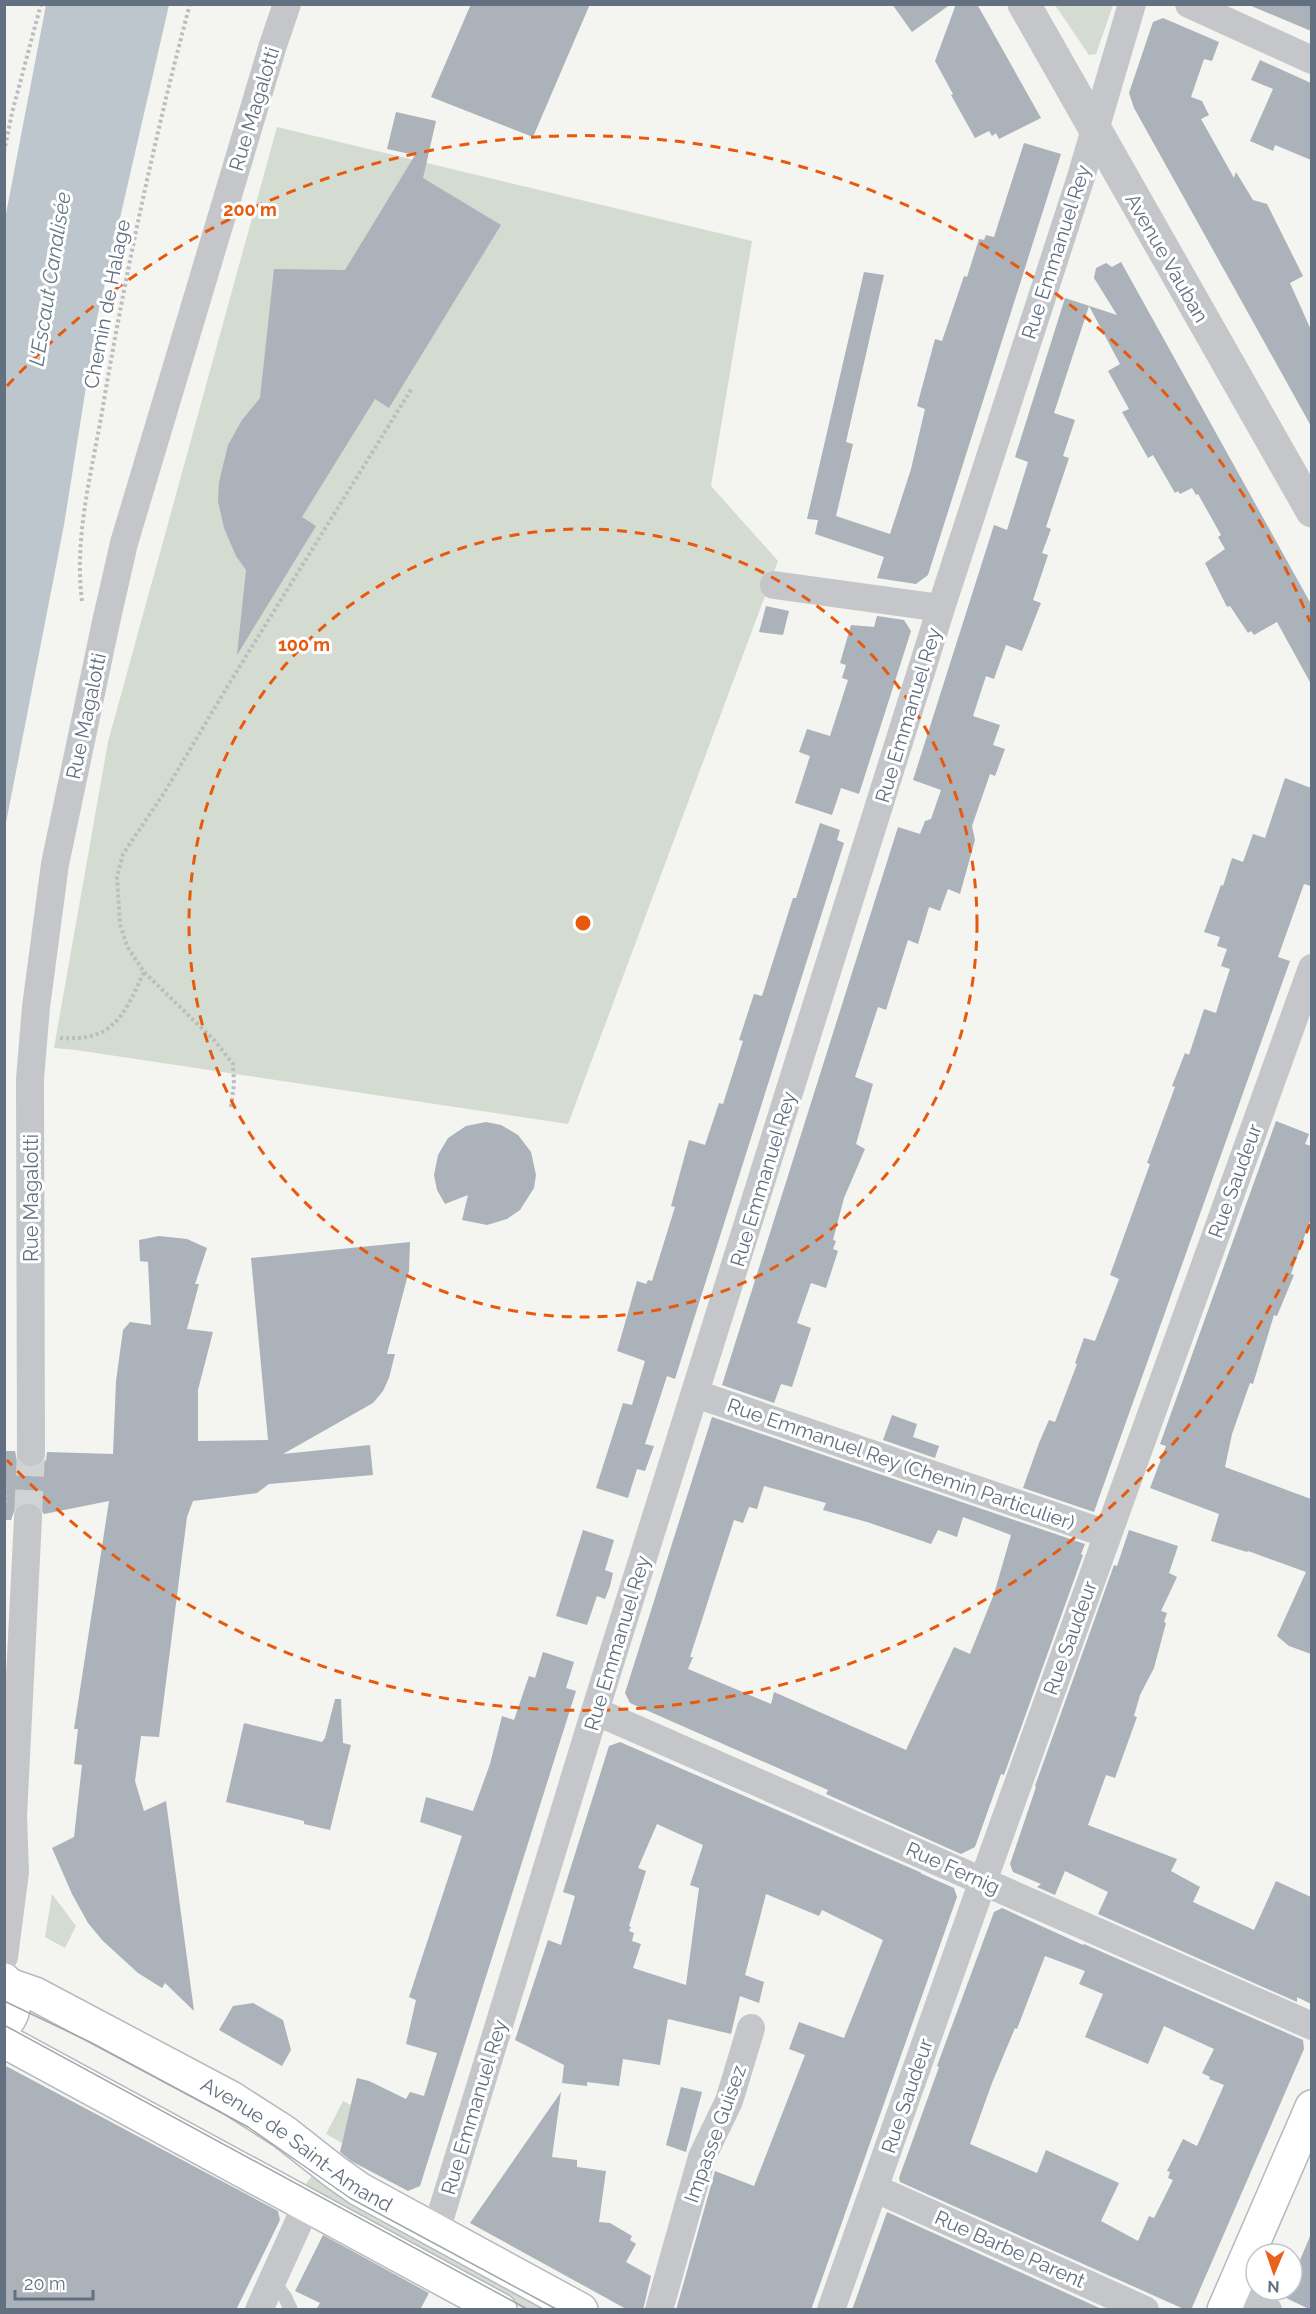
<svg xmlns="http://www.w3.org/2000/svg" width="1316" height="2314" viewBox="0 0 1316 2314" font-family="Raleway,sans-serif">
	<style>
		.green { fill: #d4dbd1 }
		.water { fill: #bcc6cc }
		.building { fill: #acb2b9; fill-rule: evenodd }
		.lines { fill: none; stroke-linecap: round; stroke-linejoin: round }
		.minor-tunnel { stroke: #d0d3d4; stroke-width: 28; stroke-dasharray: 28 14; stroke-linecap: butt }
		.secondary-casing { stroke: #b6b9be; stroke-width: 36 }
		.path { stroke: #bbbdbf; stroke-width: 4; stroke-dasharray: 3 3; stroke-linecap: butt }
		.service { stroke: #c4c6ca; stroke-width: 14 }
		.minor { stroke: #c4c6ca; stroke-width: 28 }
		.tertiary { stroke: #c4c6ca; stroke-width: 33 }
		.secondary { stroke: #fff; stroke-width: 33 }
		.tram { stroke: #a1a6ad; stroke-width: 1.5 }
		.ring { fill: none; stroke: #e8590c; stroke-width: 3; stroke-dasharray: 10 8 }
		.labels { text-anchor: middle; stroke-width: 6; stroke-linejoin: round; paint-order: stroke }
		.street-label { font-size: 20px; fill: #627082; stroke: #fff }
		.water-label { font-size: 21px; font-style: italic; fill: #627987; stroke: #fff }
		.centre { fill: #e8590c; stroke: #fff; stroke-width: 3 }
		.ring-label { font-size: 18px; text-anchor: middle; font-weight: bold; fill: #e8590c; stroke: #fff; stroke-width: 6; stroke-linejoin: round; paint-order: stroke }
	</style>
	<rect width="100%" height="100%" fill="#f4f4f0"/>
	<path class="green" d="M1055 5H1113L1096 54 1089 55Z
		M277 127 752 241 711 486 778 561 568 1124 76 1050 54 1048 108 742Z
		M52 1894 76 1926 65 1948 45 1937Z
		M343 2101 351 2105 342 2143 326 2134Z
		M316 2170 563 2309H524L302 2189Z"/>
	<path class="water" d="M46 5H169L97 318 64 525 5 828V219Z"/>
	<path class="building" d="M471 4H590L533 137 431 97Z
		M892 4H951L912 32Z
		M956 4H977L1041 118 999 139 996 133 992 136 989 131 975 138 951 95 953 94 935 61Z
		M1249 4H1311V31L1249 5Z
		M1163 18 1219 42 1212 61 1204 59 1191 97 1202 101 1209 115 1201 119 1234 178 1236 172 1253 200 1267 204 1303 276 1290 283 1311 330V426L1134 108 1129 93 1153 22Z
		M1260 60 1311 83V160L1275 145 1273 151 1250 141 1273 89 1251 80Z
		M396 112 436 121 423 178 501 225 389 408 375 399 302 517 316 526 237 655 246 570 236 556 224 528 218 501 219 482 228 445 242 420 260 398 274 269 345 270 415 155 387 149Z
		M1024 143 1061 154 928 575 916 584 877 578 884 557 815 534 818 520 807 519 864 272 884 275 846 442 853 444 836 516 890 534 911 469 925 409 917 406 935 339 942 341 964 276 967 277 979 239 984 240 986 235 994 237Z
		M1121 262 1311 604V684L1277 622 1254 635 1251 631 1248 633 1230 606 1227 607 1205 563 1225 549 1218 537 1221 535 1198 494 1196 495 1192 488 1180 494 1178 491 1175 493 1153 455 1148 458 1122 412 1129 409 1108 371 1120 364 1089 306 1054 413 1075 420 1063 456 1069 458 1046 527 1051 529 1042 553 1048 555 1033 600 1041 603 1022 651 1006 645 994 679 986 676 973 716 1000 725 993 745 1005 749 995 776 990 774 972 826 975 840 960 894 948 889 940 911 929 907 918 944 908 940 886 1010 878 1007 855 1077 873 1084 856 1144 865 1149 844 1198 833 1240 836 1241 833 1249 838 1251 826 1288 811 1283 797 1323 811 1328 792 1387 781 1384 774 1403 722 1385 898 827 920 834 925 821 931 819 941 790 913 780 994 525 1007 530 1028 462 1015 457 1065 298 1117 315 1094 278 1096 268 1106 263 1112 267Z
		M766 606 789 611 783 635 759 632Z
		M877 616 904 620 911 631 859 794 841 788 832 815 795 803 810 756 799 752 807 729 830 736 848 680 842 678 846 665 840 663 851 625 874 627Z
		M1285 778 1311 788V886L1304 884 1278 957 1290 961 1094 1512 1023 1488 1039 1443 1049 1420 1055 1422 1077 1364 1075 1363 1084 1338 1095 1341 1119 1279 1110 1275 1150 1164 1147 1163 1175 1087 1172 1086 1185 1053 1189 1055 1204 1009 1216 1013 1223 990 1230 969 1221 966 1227 949 1217 946 1220 937 1204 932 1221 885 1223 886 1232 858 1243 862 1253 834 1265 838Z
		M820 823 840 830 837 840 844 843 675 1379 667 1376 645 1444 654 1446 645 1471 637 1469 628 1498 596 1488 623 1403 632 1405 645 1361 617 1351 637 1281 646 1284 648 1280 652 1281 675 1207 671 1206 689 1140 705 1145 719 1103 723 1104 743 1041 739 1040 754 994 762 996 793 898H796Z
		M1276 1121 1309 1134 1305 1144 1311 1146V1218L1291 1274 1294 1275 1277 1316 1274 1315 1253 1384 1250 1383 1232 1434 1225 1467 1311 1499V1654L1289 1646 1277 1636 1306 1572 1248 1551 1247 1552 1211 1541 1219 1514 1150 1488 1166 1446 1160 1444Z
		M486 1122 501 1125 518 1135 531 1152 536 1175 534 1188 520 1210 507 1219 487 1225 462 1220 468 1195 445 1204 437 1190 434 1175 438 1155 448 1138 466 1126Z
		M159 1236 187 1239 207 1248 195 1284H199L187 1329 213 1332 198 1390V1441L268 1440 251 1258 410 1242 409 1271 387 1354H395L389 1378 383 1391 373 1403 283 1454 370 1445 373 1475 269 1484 257 1493 193 1501 187 1517 159 1737 141 1736 135 1781 144 1811 166 1801 194 2011 165 1983 162 1988 138 1973 103 1941 88 1923 72 1894 52 1848 74 1837 82 1765 74 1764 78 1729H74L109 1501 44 1514 37 1505 28 1502 20 1504 15 1509 11 1520H4V1451H15L17 1461 23 1467 30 1468 40 1466 46 1460 47 1452 113 1454 116 1381 123 1330 130 1322 151 1325 148 1262 140 1261 139 1240Z
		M892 1415 917 1424 913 1437 939 1446 935 1458 883 1440Z
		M712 1417 1085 1544 1081 1554 1083 1555 1004 1775 1001 1774 975 1847 961 1854 826 1794 828 1790 630 1703 625 1693ZM764 1486 826 1503 823 1510 867 1522 931 1544 938 1530 957 1537 963 1517 1011 1535 994 1594 970 1654 954 1647 906 1750 774 1692 771 1704 688 1669 693 1657H690L734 1520 743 1523 749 1507 757 1509Z
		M583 1530 614 1540 605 1570 613 1573 610 1586 605 1599 597 1596 587 1625 556 1616Z
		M1129 1530 1178 1546 1169 1573 1177 1577 1161 1611 1167 1613 1164 1622 1166 1623 1154 1668 1140 1695 1134 1716 1137 1717 1115 1778 1106 1775 1088 1825 1177 1859 1171 1871 1200 1887 1193 1902 1254 1930 1276 1881 1311 1897V2004L1297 1997V2002L1098 1914 1108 1892 1065 1871 1055 1895 1037 1887 1041 1884 1013 1872 1010 1864 1036 1787 1035 1786 1114 1565 1117 1566Z
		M543 1652 574 1662 566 1688 576 1691 420 2186 408 2191 351 2161 340 2152 357 2078 369 2081 406 2099 410 2092 424 2096 437 2053 406 2044 416 2000 409 1997 462 1836 420 1822 426 1797 473 1811 490 1764 502 1716 514 1720 529 1676 535 1678Z
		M335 1699H341L343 1743 351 1745 330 1830 304 1824V1821L226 1802 244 1723 322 1742 325 1738Z
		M620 1742 922 1873H920L954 1888 957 1897 811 2310H676L715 2171 754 2186 805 2055 789 2049 799 2022 844 2038 883 1940 822 1910 819 1916 766 1894 745 1975 764 1982 759 2003 740 1996 731 2034 668 2019 660 2065 623 2059 619 2086 587 2082V2086L562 2083 564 2065 515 2040 548 1940 561 1945 575 1896 563 1892 609 1746ZM657 1824 703 1845 690 1885 699 1888 686 1985 633 1968 641 1944 632 1941 634 1933 629 1931 631 1927 629 1926 646 1871 638 1868Z
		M1002 1908 1083 1945 1084 1944 1303 2040 1304 2049 1191 2310H1186L1128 2284 900 2182 899 2178 939 2067 937 2066 994 1912ZM1045 1956 1085 1971 1079 1984 1103 1994 1085 2037 1148 2064 1164 2026 1214 2049 1202 2073 1210 2077 1209 2079 1224 2085 1197 2146 1183 2139 1167 2171 1170 2172 1168 2178 1173 2180 1154 2218 1149 2216 1138 2241 1101 2221 1119 2183 1046 2150 1037 2173 970 2144 992 2083 1015 2028 1017 2029Z
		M253 2003 283 2020 291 2050 282 2066 219 2030 233 2006Z
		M4 2065 278 2211 280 2220 236 2310H4Z
		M681 2087 702 2092 686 2152 666 2145Z
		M561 2092 552 2157 577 2160V2167L606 2171 599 2222 610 2223 632 2236 630 2240 636 2244 626 2262 651 2276 643 2310H628L470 2223Z
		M887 2212 1104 2310H852Z
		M1311 2234V2310L1284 2297 1287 2290H1292V2279Z
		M323 2235 429 2293 420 2310H316L320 2303 295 2291Z"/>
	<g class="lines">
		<path class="minor-tunnel" d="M28 1518 31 1452"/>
		<defs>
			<g id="secondary">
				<path d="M4 1980C17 1993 17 2012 4 2025"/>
				<path id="s1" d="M9 1985 35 1994 231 2098 284 2132 335 2172 359 2189 581 2310"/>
				<path d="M4 2041 500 2310"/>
				<path d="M1224 2310 1312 2107"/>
			</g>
		</defs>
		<use href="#secondary" class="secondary-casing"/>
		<path class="path" d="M4 152 12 113 41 4
			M82 601C74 538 91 475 102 412 125 275 154 139 190 4
			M60 1038C114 1042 124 1015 144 972
			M231 1107 234 1084 233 1064 215 1041 144 972 127 946 120 924 117 877 123 854 164 793 232 679 412 388
			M4 1482 6 1502"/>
		<path class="service" d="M272 2280 285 2297 291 2310"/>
		<path class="minor" d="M1189 4 1312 60
			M774 585 941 608
			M696 1394 1107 1534
			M31 1452 30 1079 36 1007 55 864 106 622 124 543 273 45 287 4
			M595 1711 1312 2026
			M4 1957 15 1872 13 1816 28 1518
			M874 2188 1145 2310
			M436 2231 595 1711 941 608 1081 177 1132 4
			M1231 2292 1268 2310
			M259 2310 307 2204
			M659 2310 702 2157 729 2101 751 2028
			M831 2310 973 1909 1312 968"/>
		<path class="tertiary" d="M1024 4 1312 511"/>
		<use href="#secondary" class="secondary"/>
		<path class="tram" d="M4 2001 90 2042 248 2127 350 2198 558 2310
			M4 2025 529 2310"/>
	</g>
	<g class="ring">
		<circle cx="583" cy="923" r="394"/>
		<path d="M1310 1224A787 787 0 0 1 7 1460M7 386A787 787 0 0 1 1310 622"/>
	</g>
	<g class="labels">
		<g class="street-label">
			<text transform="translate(254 109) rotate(-73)" y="7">Rue Magalotti</text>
			<text transform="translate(1056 252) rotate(-72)" y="7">Rue Emmanuel Rey</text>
			<text transform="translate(1167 258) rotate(60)" y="7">Avenue Vauban</text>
			<text transform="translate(107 304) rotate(-79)" y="7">Chemin de Halage</text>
			<text transform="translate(908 715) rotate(-73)" y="7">Rue Emmanuel Rey</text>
			<text transform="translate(86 716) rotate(-78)" y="7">Rue Magalotti</text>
			<text transform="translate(763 1179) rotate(-73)" y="7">Rue Emmanuel Rey</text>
			<text transform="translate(1235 1181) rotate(-70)" y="7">Rue Saudeur</text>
			<text transform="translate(31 1198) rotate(-90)" y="7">Rue Magalotti</text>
			<text transform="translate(901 1464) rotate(19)" y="7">Rue Emmanuel Rey (Chemin Particulier)</text>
			<text transform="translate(1070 1638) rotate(-70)" y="7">Rue Saudeur</text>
			<text transform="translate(617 1643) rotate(-73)" y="7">Rue Emmanuel Rey</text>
			<text transform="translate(953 1868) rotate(24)" y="7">Rue Fernig</text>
			<text transform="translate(907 2096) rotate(-71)" y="7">Rue Saudeur</text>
			<text transform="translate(474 2107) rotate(-73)" y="7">Rue Emmanuel Rey</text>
			<text transform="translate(715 2134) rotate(-70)" y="7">Impasse Guisez</text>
			<text dy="7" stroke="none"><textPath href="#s1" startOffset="330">Avenue de Saint-Amand</textPath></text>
			<text transform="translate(1010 2249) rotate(24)" y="7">Rue Barbe Parent</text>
		</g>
		<g class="water-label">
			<text transform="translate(50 279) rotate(-81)" y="7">L'Escaut Canalisée</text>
		</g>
	</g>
	<circle cx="583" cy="923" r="9" class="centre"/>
	<g class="ring-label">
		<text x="250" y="216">200 m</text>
		<text x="304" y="651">100 m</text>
	</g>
	<rect width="1316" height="2314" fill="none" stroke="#627082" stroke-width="12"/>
	<g transform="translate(1274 2272) rotate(182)"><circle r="28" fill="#ffffff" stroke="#c0c6cd" stroke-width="1.5"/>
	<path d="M0-4.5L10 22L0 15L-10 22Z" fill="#ea611a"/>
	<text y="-9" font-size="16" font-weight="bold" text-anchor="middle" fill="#627082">N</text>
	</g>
	<path d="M15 2290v9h78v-9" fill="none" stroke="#627082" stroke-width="3"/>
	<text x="24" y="2290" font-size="18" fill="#627082" stroke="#ffffff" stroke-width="4.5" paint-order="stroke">20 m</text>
</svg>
